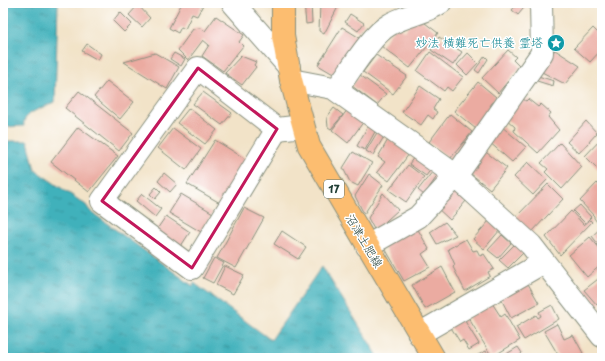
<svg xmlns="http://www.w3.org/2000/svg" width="605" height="361" viewBox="0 0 605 361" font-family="'Playpen Sans','Klee One',sans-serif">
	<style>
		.water { fill: url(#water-ripples); stroke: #307778 }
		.building { fill: #ebaba1 }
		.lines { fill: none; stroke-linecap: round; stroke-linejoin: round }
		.minor-casing { stroke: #88907e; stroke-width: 24 }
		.major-casing { stroke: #88907e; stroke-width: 24 }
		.minor { stroke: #fff; stroke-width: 22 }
		.major { stroke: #fcbd6f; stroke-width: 22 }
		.marked { fill: none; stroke: #c2185b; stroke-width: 3; stroke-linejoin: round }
		.labels { text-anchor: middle; stroke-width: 3; stroke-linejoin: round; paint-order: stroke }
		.shield { fill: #fff; stroke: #627771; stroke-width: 1 }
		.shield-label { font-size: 11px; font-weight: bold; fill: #1f3d34 }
		.culture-label { font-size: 12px; fill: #0d838f; stroke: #fff; text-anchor: end }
		.street-label { font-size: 12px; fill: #1f3d34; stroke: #fff }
	</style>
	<defs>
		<pattern id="water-ripples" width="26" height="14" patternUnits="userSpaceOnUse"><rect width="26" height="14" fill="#41b1bb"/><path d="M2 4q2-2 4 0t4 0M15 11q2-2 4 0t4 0" fill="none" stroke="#369199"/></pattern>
	</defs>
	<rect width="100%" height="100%" fill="#fff"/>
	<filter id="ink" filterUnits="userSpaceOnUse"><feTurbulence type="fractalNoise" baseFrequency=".025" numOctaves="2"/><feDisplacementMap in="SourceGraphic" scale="8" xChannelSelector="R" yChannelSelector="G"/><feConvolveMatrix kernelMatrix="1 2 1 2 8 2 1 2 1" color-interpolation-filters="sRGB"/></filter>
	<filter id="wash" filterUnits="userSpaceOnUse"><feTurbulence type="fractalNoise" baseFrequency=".012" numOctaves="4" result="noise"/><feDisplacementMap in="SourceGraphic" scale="16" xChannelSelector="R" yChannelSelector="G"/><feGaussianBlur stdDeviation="0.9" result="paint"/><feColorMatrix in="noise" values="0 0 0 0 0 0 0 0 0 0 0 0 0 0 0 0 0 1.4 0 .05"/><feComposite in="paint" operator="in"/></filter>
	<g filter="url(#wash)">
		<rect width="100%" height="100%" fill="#f2e3c8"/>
		<path class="water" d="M3 3H58L55 102C45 107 21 113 24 126L3 127Z
			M3 141H28L35 170 86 205 90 211 193 286 194 283 271 340 322 266 379 358H3Z"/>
		<g id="blocks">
			<path class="building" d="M182 3H204L197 16 192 14 185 29 181 27 178 33 169 28Z
				M304 3H311L312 23 306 24Z
				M320 3H340L324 34 319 31Z
				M518 3H528L518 15 512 10Z
				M138 5 150 18 142 27 129 15Z
				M120 12 132 24 124 32 113 21Z
				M350 14 364 23 358 31 345 22Z
				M216 16 244 35 239 42 243 46 223 71 202 56 209 45 203 40 188 60 178 50 193 29 200 28 205 31Z
				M416 16 438 33 410 68 381 46 396 26 404 31Z
				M342 27 363 40 340 78 318 65Z
				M593 28 602 37V49L590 62 574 48Z
				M439 37 462 52 453 65 431 50Z
				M87 44 101 54 98 60 82 51Z
				M508 50 516 57 513 60 520 67 498 93 482 78Z
				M555 50 580 66 565 84 538 70Z
				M430 52 463 77 452 91 447 87 444 91 417 71Z
				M155 53 179 67 167 89 124 62Z
				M174 53 185 59 181 66 170 59Z
				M468 53 478 63 467 75 457 65Z
				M376 55 407 76 393 94 363 72Z
				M241 56 256 62 254 65 256 67 242 85 225 73Z
				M485 56 488 59 479 73 475 70Z
				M360 75 386 94 377 105 352 86Z
				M538 76 554 81 553 86 537 81Z
				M107 81 134 102 120 119 94 97Z
				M478 82 496 97 490 106 492 107 476 129 454 111Z
				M420 86 439 99 433 109 437 112 433 119 428 115 421 125 402 112Z
				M79 91 133 133 119 151 65 108Z
				M203 92 232 113 222 125 193 104Z
				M520 97 526 101 528 99 538 107 541 104 551 113 548 117 559 130 538 153 514 131 515 127 504 117Z
				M189 108 217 130 205 144 177 123Z
				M334 108 343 115 331 129 328 127 327 117Z
				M348 109 364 121 348 143 332 130Z
				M450 114 472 132 450 159 429 142Z
				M586 121 597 133 579 153 567 142Z
				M369 124 377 128 365 150 357 146Z
				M501 126 526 147 512 162 488 141Z
				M78 127 118 156 89 192 51 162Z
				M173 128 201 149 186 170 158 148Z
				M378 131 385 135 373 155 366 151Z
				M389 138 409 154 389 181 377 172 385 162 378 157Z
				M602 138V173L585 156Z
				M215 140 247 160 220 203 187 184Z
				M560 143 582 167 562 189 545 172 548 169 541 163Z
				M483 150 507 168 490 189 466 170Z
				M353 152 372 163 358 186 350 182 343 168Z
				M414 157 431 169 426 176 409 164Z
				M528 162 547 180 533 195 514 177Z
				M408 165 424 177 406 202 389 190Z
				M433 171 438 175 424 195 418 190Z
				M164 173 177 184 170 192 158 181Z
				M369 174 383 185 364 214 355 196Z
				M597 183 602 188V217L597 222 594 218V216L580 201Z
				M548 184 563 199 531 233 515 218Z
				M156 187 161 192 155 199 150 194Z
				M452 189 466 201 450 220 436 207Z
				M383 193 398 210 375 231 368 218Z
				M142 194 161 209 155 217 136 201Z
				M181 194 213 213 201 232 169 213Z
				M580 205 591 217 585 223 573 211Z
				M244 208 264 218 236 268 217 258Z
				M571 211 584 225 590 220 592 222 560 255 546 237Z
				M166 216 190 232 179 249 155 232Z
				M489 221 500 230 484 249 473 239Z
				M445 222 456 235 437 244 430 232Z
				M416 226 429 249 422 254 430 267 404 281 383 245Z
				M602 227V248H601L592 236Z
				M282 231 306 247 298 259 274 244Z
				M502 235 511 243 498 258 488 250Z
				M590 237 602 251V264L587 277 569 255Z
				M466 239 473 251 477 250 480 256 484 254 494 269 488 272 490 276 465 291 453 267 455 265 448 249Z
				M515 244 523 253 508 268 499 260Z
				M214 258 224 263 213 283 203 278Z
				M225 266 244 275 233 294 216 285Z
				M442 267 455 292 425 309 412 285Z
				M602 276V301L597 305 584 290Z
				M527 282 539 303 511 318 500 297Z
				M492 303 501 317 505 314 520 340 492 357 468 317Z
				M552 305 559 319 524 340 516 327 536 315 538 318 541 316 539 312Z
				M463 318 479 344 469 350 463 340 460 342 450 326Z
				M557 324 564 339 573 335 583 353 576 358H560L544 331Z
				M518 347 522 353 520 355 521 358H500Z
				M486 351 490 358H472Z"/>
		</g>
	</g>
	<g filter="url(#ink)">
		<use href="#blocks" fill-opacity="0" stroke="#88907e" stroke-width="1"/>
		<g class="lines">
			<defs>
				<path id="minor" d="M233 3 289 67
					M291 80 333 88 451 172 531 245 602 336
					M336 90C349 73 371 35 389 25 405 15 424 14 440 3
					M277 129 192 268 102 201 198 68 277 129 303 126
					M367 246 418 217 456 176 542 53 541 3
					M419 334 544 262"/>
				<path id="major" d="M283 3V36L291 80 309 146 434 358"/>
			</defs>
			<use href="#minor" class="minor-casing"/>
			<use href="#major" class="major-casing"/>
			<use href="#minor" class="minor"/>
			<use href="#major" class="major"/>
		</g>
	</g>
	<path class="marked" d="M198 68 277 129 192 268 102 201Z"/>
	<defs>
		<symbol id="sight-disc" viewBox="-11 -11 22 22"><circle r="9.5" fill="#0f9aa8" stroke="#fff"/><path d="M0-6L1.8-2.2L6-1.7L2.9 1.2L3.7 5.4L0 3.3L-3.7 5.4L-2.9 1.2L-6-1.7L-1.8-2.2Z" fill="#fff"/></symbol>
	</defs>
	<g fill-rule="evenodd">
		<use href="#sight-disc" x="546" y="33" width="20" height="20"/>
	</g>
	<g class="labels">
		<rect class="shield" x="324" y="180" width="20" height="18" rx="3"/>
		<g class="shield-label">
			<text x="334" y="193">17</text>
		</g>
		<g class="culture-label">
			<text x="543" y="47">妙法 横難死亡供養 霊塔</text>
		</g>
		<g class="street-label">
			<text transform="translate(364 241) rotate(59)" y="4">沼津土肥線</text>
		</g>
	</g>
	<rect width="605" height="361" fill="none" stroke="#fff" stroke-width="16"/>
</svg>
